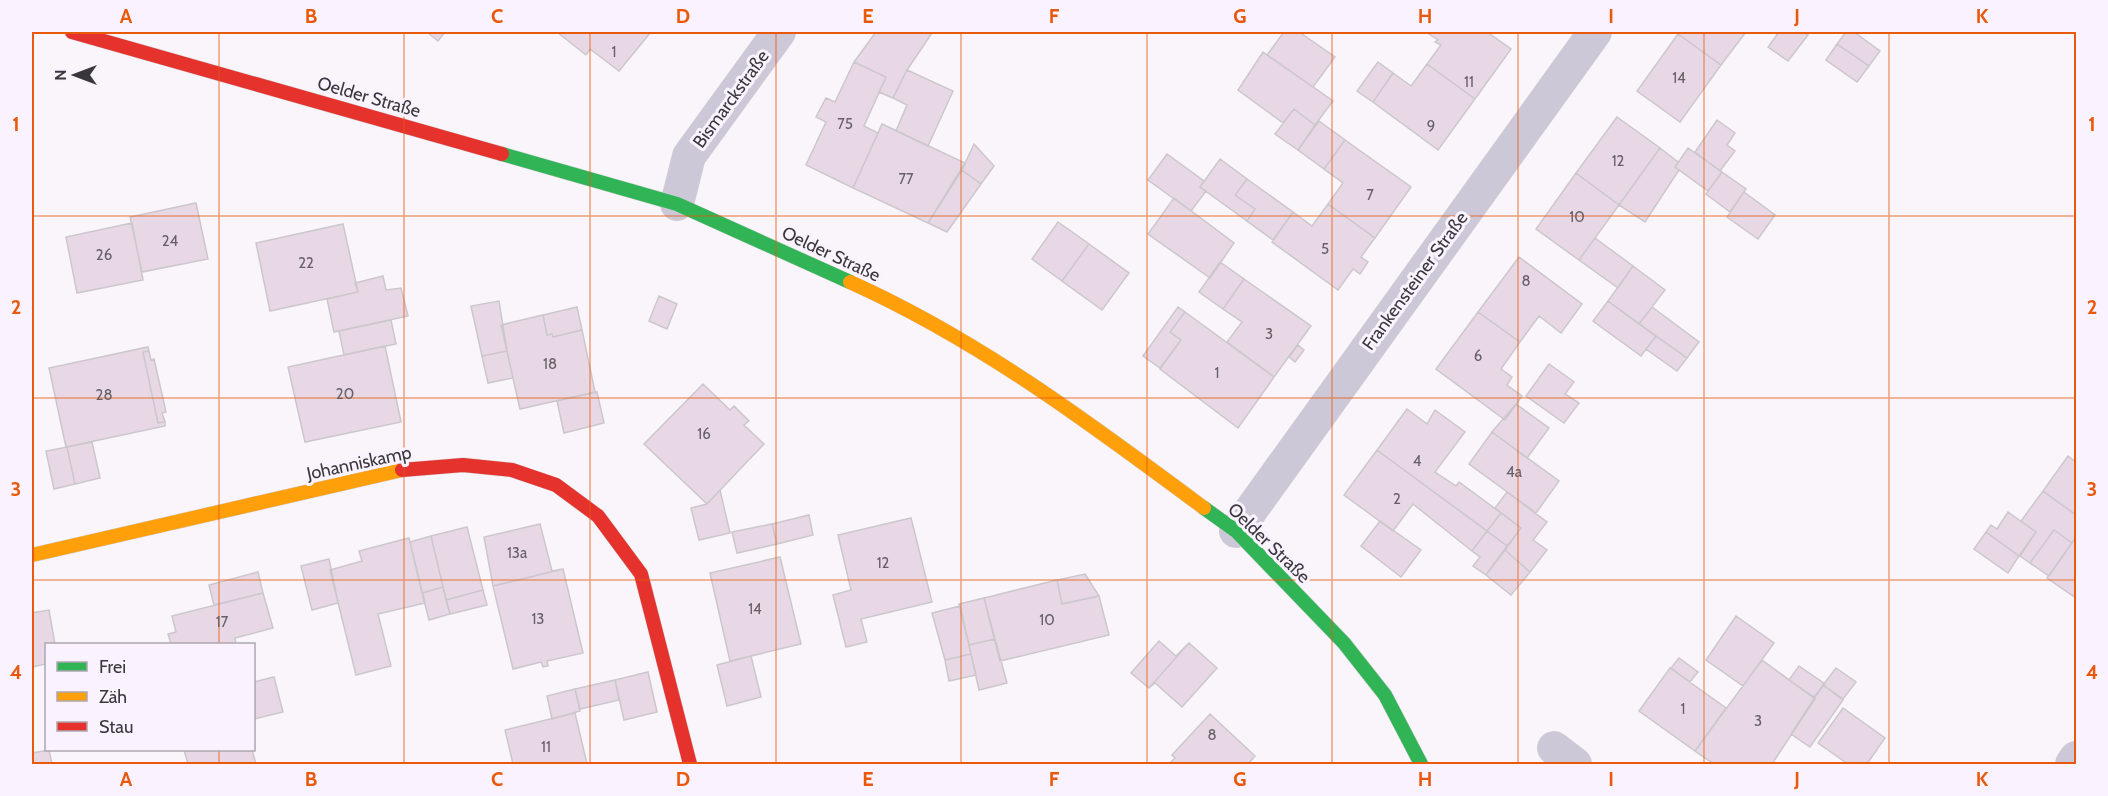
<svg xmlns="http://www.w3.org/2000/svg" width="2108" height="796" viewBox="0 0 2108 796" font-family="Cabin,sans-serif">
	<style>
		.building { fill: #e8d8e6; stroke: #cbc7cb; stroke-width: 1.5 }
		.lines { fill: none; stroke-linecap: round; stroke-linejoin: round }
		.street-casing { stroke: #d3d0d4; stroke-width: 34 }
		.fast-casing { stroke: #d3d0d4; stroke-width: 15 }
		.slow-casing { stroke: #d3d0d4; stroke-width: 15 }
		.jam-casing { stroke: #d3d0d4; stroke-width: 15 }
		.street { stroke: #ccc8d8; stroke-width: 33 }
		.fast { stroke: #30b455; stroke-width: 14 }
		.slow { stroke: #ff9f0a; stroke-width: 14 }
		.jam { stroke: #e5322d; stroke-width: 14 }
		.grid { fill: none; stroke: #e8590c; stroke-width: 1.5; stroke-opacity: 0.55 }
		.labels { text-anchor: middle; stroke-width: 6; stroke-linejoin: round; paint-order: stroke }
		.number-label { font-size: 15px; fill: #665f66 }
		.street-label { font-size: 18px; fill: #3a373c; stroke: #faf2fe }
		.neatline { fill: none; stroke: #e8590c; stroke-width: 2 }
		.grid-label { font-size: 20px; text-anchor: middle; font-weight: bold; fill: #e8590c }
	</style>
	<rect width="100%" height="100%" fill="#f9f5fb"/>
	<path class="building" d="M427 32H445L438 41Z
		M557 32H651L619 71 590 49 586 55Z
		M876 32 932 33 907 70 893 98 879 92 886 77 854 62Z
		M1284 32H1299L1335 57 1313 87 1267 55Z
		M1426 32H1487L1511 49 1475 99 1427 64 1441 45 1435 42 1438 40Z
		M1680 32H1746L1721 65 1678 34Z
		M1779 32H1803L1808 35 1788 61 1768 47Z
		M1846 32H1854L1880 51 1869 66 1837 44Z
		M1678 34 1721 65 1680 122 1637 91Z
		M1837 44 1869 66 1857 82 1826 60Z
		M1263 52 1333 101 1315 125 1294 109 1283 123 1238 90Z
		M854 62 886 77 864 126 878 133 853 188 806 165 826 122 816 117 826 98 835 102Z
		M1378 62 1393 73 1373 102 1357 91Z
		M1427 64 1475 99 1438 150 1373 102 1393 73 1411 86Z
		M907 70 953 91 928 146 896 131 907 105 893 98Z
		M1294 109 1315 125 1298 150 1275 134Z
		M1617 117 1660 148 1619 205 1576 173Z
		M1717 120 1735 133 1727 145 1735 151 1720 171 1695 152Z
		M1319 121 1345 140 1324 169 1298 150Z
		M882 124 965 163 928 223 853 188Z
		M1345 140 1411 187 1375 238 1328 204 1343 183 1324 169Z
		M974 144 994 166 981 184 962 170Z
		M1660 148 1678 162 1675 167 1679 170 1645 222 1619 205Z
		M1688 148 1722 172 1708 191 1675 167Z
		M1167 154 1204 181 1200 187 1206 191 1191 211 1148 180Z
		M1220 159 1247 179 1235 195 1255 209 1247 221 1200 187Z
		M962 170 981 184 947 232 928 223Z
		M1722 172 1746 189 1730 212 1706 194Z
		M1576 173 1619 205 1579 260 1536 229Z
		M1247 179 1293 212 1273 240 1247 221 1255 209 1235 195Z
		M1744 192 1775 215 1758 239 1727 217Z
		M1174 198 1234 243 1210 278 1148 234Z
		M196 203 208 259 142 272 130 217Z
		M1328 204 1375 238 1361 257 1368 262 1360 274 1353 269 1338 290 1272 242 1293 212 1312 226Z
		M1058 222 1089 244 1062 281 1032 259Z
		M132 223 143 280 77 293 66 237Z
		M343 224 358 292 270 311 256 243Z
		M1595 238 1633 266 1618 288 1579 260Z
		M1089 244 1129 273 1102 310 1062 281Z
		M1519 257 1582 304 1561 333 1539 316 1520 342 1478 312Z
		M1220 262 1244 279 1223 309 1199 292Z
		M1633 266 1665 290 1639 324 1608 301Z
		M383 276 386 290 401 288 408 316 334 332 327 299 358 292 355 283Z
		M1244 279 1311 326 1274 377 1227 342 1242 322 1223 309Z
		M659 296 677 304 667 329 649 321Z
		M499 301 507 351 482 356 471 306Z
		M1608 301 1656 336 1641 356 1593 321Z
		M577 307 582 330 553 337 552 334 547 335 543 315Z
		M1178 307 1185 312 1170 332 1181 340 1160 368 1143 356Z
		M1652 307 1699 342 1687 358 1639 324Z
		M1185 312 1274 377 1238 428 1160 369 1181 340 1170 332Z
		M1478 312 1520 342 1501 369 1512 377 1507 385 1522 396 1505 420 1436 369Z
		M543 315 547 335 552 334 553 337 582 330 595 392 520 409 501 325Z
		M391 320 396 344 344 355 339 331Z
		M1656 336 1687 358 1677 371 1646 349Z
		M1298 345 1304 350 1295 362 1289 357Z
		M385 346 401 422 305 442 288 367Z
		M148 347 149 351 143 352 158 423 165 422V426L66 447 49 368Z
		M149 351 151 360 154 359 166 412 162 413 165 422 158 423 143 352Z
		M507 351 513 378 488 383 482 356Z
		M1549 364 1574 382 1565 394 1579 403 1564 423 1526 396Z
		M703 384 730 410 734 406 749 421 744 425 764 444 707 504 644 444Z
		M597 392 604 423 564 433 557 401Z
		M1516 404 1549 428 1527 458 1492 432Z
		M1407 409 1427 424 1435 410 1465 432 1435 472 1456 486 1459 482 1501 513 1487 531 1377 450Z
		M1492 432 1559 481 1536 513 1469 464Z
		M92 442 100 478 75 484 67 447Z
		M67 447 75 484 54 489 46 451Z
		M1377 450 1487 531 1472 551 1413 504 1393 531 1344 495Z
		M2068 456 2076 462V515L2043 491Z
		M720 490 730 533 699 540 691 508 707 504Z
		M2043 491 2076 515V537L2072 543 2054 530 2030 563 2020 556 2036 532 2021 521Z
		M1507 492 1547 522 1533 540 1547 550 1530 572 1505 550 1521 528 1495 508Z
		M2008 512 2036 532 2019 556 1986 532 1991 525 1997 529Z
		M1501 513 1521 528 1507 546 1487 531Z
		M809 515 813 535 777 544 772 524Z
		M911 518 932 602 861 619 867 642 846 647 833 595 851 590 838 535Z
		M1380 521 1421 550 1401 577 1361 546Z
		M540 524 552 571 563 569 493 586 484 537Z
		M772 524 777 544 737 553 732 532Z
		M467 527 483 590 446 600 431 536Z
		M2054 530 2072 543 2049 576 2030 563Z
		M1487 531 1507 546 1486 575 1473 566 1480 557 1472 551Z
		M1986 532 2019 556 2008 573 1974 549Z
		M431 536 443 587 422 593 410 542Z
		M2076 537V598L2047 578Z
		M409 538 425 603 378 614 391 666 356 675 330 570 362 561 359 551Z
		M1505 550 1530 572 1511 595 1486 575Z
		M780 557 801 644 730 661 710 573Z
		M329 559 338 603 312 610 301 566Z
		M563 569 583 653 547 661 548 666 543 667 541 662 513 669 493 586Z
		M258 572 263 593 214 605 209 585Z
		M1085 574 1099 596 1062 604 1057 580Z
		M1057 580 1062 604 1099 596 1109 635 1000 661 984 598Z
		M443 587 450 614 429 620 422 593Z
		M483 590 487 605 450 614 446 600Z
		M263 593 273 628 235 638 236 644H171L168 634 176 632 172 616Z
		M984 598 995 639 969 645 959 604Z
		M960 606 971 654 945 660 932 613Z
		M49 610 55 644H46V664L32 667V613Z
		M1736 616 1774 643 1743 686 1706 660Z
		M995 639 1007 683 979 690 969 645Z
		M1159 641 1176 656 1189 643 1149 688 1131 673Z
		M1189 643 1217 668 1182 707 1155 683 1149 688Z
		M971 654 976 675 949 681 945 660Z
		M751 656 761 697 727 706 717 665Z
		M1679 658 1698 672 1690 682 1671 668Z
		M1762 660 1815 699 1772 764H1714L1695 751Z
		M1799 666 1825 684 1814 697 1789 680Z
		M1670 668 1726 708 1695 751 1639 711Z
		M1836 668 1856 682 1843 699 1823 685Z
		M648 672 657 712 624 720 615 680Z
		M274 677 283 712 254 719V682Z
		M615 680 619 700 580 709 575 689Z
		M1823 685 1843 700 1810 747 1791 734Z
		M575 689 580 711 552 719 547 696Z
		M1843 708 1885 738 1867 764H1848L1818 743Z
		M575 713 587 764H513L505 730Z
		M1210 714 1255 756 1248 764H1169L1175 758 1172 755Z
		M49 750 52 764H32V753Z
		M184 750H252L256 764H188Z"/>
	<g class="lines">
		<defs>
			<path id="street" d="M677 204 689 156 779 32
				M1236 531 1595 32
				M1554 748 1575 764
				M2072 764 2076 758"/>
			<path id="fast" d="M502 154 677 204 850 282
				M1204 508 1236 531 1344 643 1385 695 1421 764"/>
			<path id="slow" d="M850 282C979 340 1091 424 1204 508
				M32 555 402 470"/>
			<path id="jam" d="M72 32 502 154
				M402 470 463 465 512 470 556 485 598 516 641 574 690 764"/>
		</defs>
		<use href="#street" class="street-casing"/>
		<use href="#fast" class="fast-casing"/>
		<use href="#slow" class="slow-casing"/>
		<use href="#jam" class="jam-casing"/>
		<use href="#street" class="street"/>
		<use href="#fast" class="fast"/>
		<use href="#slow" class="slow"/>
		<use href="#jam" class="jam"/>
	</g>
	<path class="grid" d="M219 32V644M404 32V764M590 32V764M776 32V764M961 32V764M1147 32V764M1332 32V764M1518 32V764M1704 32V764M1889 32V764M32 216H2076M32 398H2076M32 580H2076M219 750V764"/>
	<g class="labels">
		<g class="number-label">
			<text x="614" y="57">1</text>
			<text x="1679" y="83">14</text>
			<text x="1469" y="87">11</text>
			<text x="845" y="129">75</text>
			<text x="1431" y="131">9</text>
			<text x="1618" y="166">12</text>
			<text x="906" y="184">77</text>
			<text x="1370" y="200">7</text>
			<text x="1577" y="222">10</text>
			<text x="170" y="246">24</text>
			<text x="1325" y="254">5</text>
			<text x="104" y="260">26</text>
			<text x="306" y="268">22</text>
			<text x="1526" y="286">8</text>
			<text x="1269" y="339">3</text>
			<text x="1478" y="361">6</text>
			<text x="550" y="369">18</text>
			<text x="1217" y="378">1</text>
			<text x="345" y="399">20</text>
			<text x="104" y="400">28</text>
			<text x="704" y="439">16</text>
			<text x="1417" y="466">4</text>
			<text x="1514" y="477">4a</text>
			<text x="1397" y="504">2</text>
			<text x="517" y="558">13a</text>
			<text x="883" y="568">12</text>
			<text x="755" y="614">14</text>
			<text x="538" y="624">13</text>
			<text x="1047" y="625">10</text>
			<text x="222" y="627">17</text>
			<text x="1683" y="714">1</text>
			<text x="1758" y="726">3</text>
			<text x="1212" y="740">8</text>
			<text x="546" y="752">11</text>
		</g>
		<g class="street-label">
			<text transform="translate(369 97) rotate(16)" y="6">Oelder Straße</text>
			<text transform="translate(731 99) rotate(-54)" y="6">Bismarckstraße</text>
			<text transform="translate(831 254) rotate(25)" y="6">Oelder Straße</text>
			<text transform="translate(1415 281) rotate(-54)" y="6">Frankensteiner Straße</text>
			<text transform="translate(359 463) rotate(-12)" y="6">Johanniskamp</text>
			<text transform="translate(1269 543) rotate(44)" y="6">Oelder Straße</text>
		</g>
	</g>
	<rect width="2108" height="796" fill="none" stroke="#faf2fe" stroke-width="66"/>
	<rect x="45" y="643" width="210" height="108" fill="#faf2fe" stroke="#ada7b0" stroke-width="1.5"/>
	<rect x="57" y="662" width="30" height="9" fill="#30b455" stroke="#ada7b0" stroke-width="1.5"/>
	<text x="99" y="673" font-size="18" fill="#3a373c">Frei</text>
	<rect x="57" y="692" width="30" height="9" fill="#ff9f0a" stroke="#ada7b0" stroke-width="1.5"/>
	<text x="99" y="703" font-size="18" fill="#3a373c">Zäh</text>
	<rect x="57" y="722" width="30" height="9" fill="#e5322d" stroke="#ada7b0" stroke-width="1.5"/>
	<text x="99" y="733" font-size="18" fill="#3a373c">Stau</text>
	<g transform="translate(75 75) rotate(270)" stroke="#faf2fe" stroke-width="4.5" paint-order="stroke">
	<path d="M0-4.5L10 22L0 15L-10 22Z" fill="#3a373c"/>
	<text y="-9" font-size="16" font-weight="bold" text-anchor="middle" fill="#3a373c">N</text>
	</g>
	<rect x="33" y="33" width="2042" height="730" class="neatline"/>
	<g class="grid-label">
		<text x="126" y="23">A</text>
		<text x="311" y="23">B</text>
		<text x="497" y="23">C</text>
		<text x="683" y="23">D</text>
		<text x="868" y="23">E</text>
		<text x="1054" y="23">F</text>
		<text x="1240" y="23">G</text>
		<text x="1425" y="23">H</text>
		<text x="1611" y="23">I</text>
		<text x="1797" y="23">J</text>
		<text x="1982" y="23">K</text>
		<text x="16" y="131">1</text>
		<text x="2092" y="131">1</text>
		<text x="16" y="314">2</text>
		<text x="2092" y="314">2</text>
		<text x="16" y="496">3</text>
		<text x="2092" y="496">3</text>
		<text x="16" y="679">4</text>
		<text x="2092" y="679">4</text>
		<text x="126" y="786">A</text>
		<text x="311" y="786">B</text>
		<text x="497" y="786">C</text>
		<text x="683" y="786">D</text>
		<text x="868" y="786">E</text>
		<text x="1054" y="786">F</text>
		<text x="1240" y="786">G</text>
		<text x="1425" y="786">H</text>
		<text x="1611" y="786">I</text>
		<text x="1797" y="786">J</text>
		<text x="1982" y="786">K</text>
	</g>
</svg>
